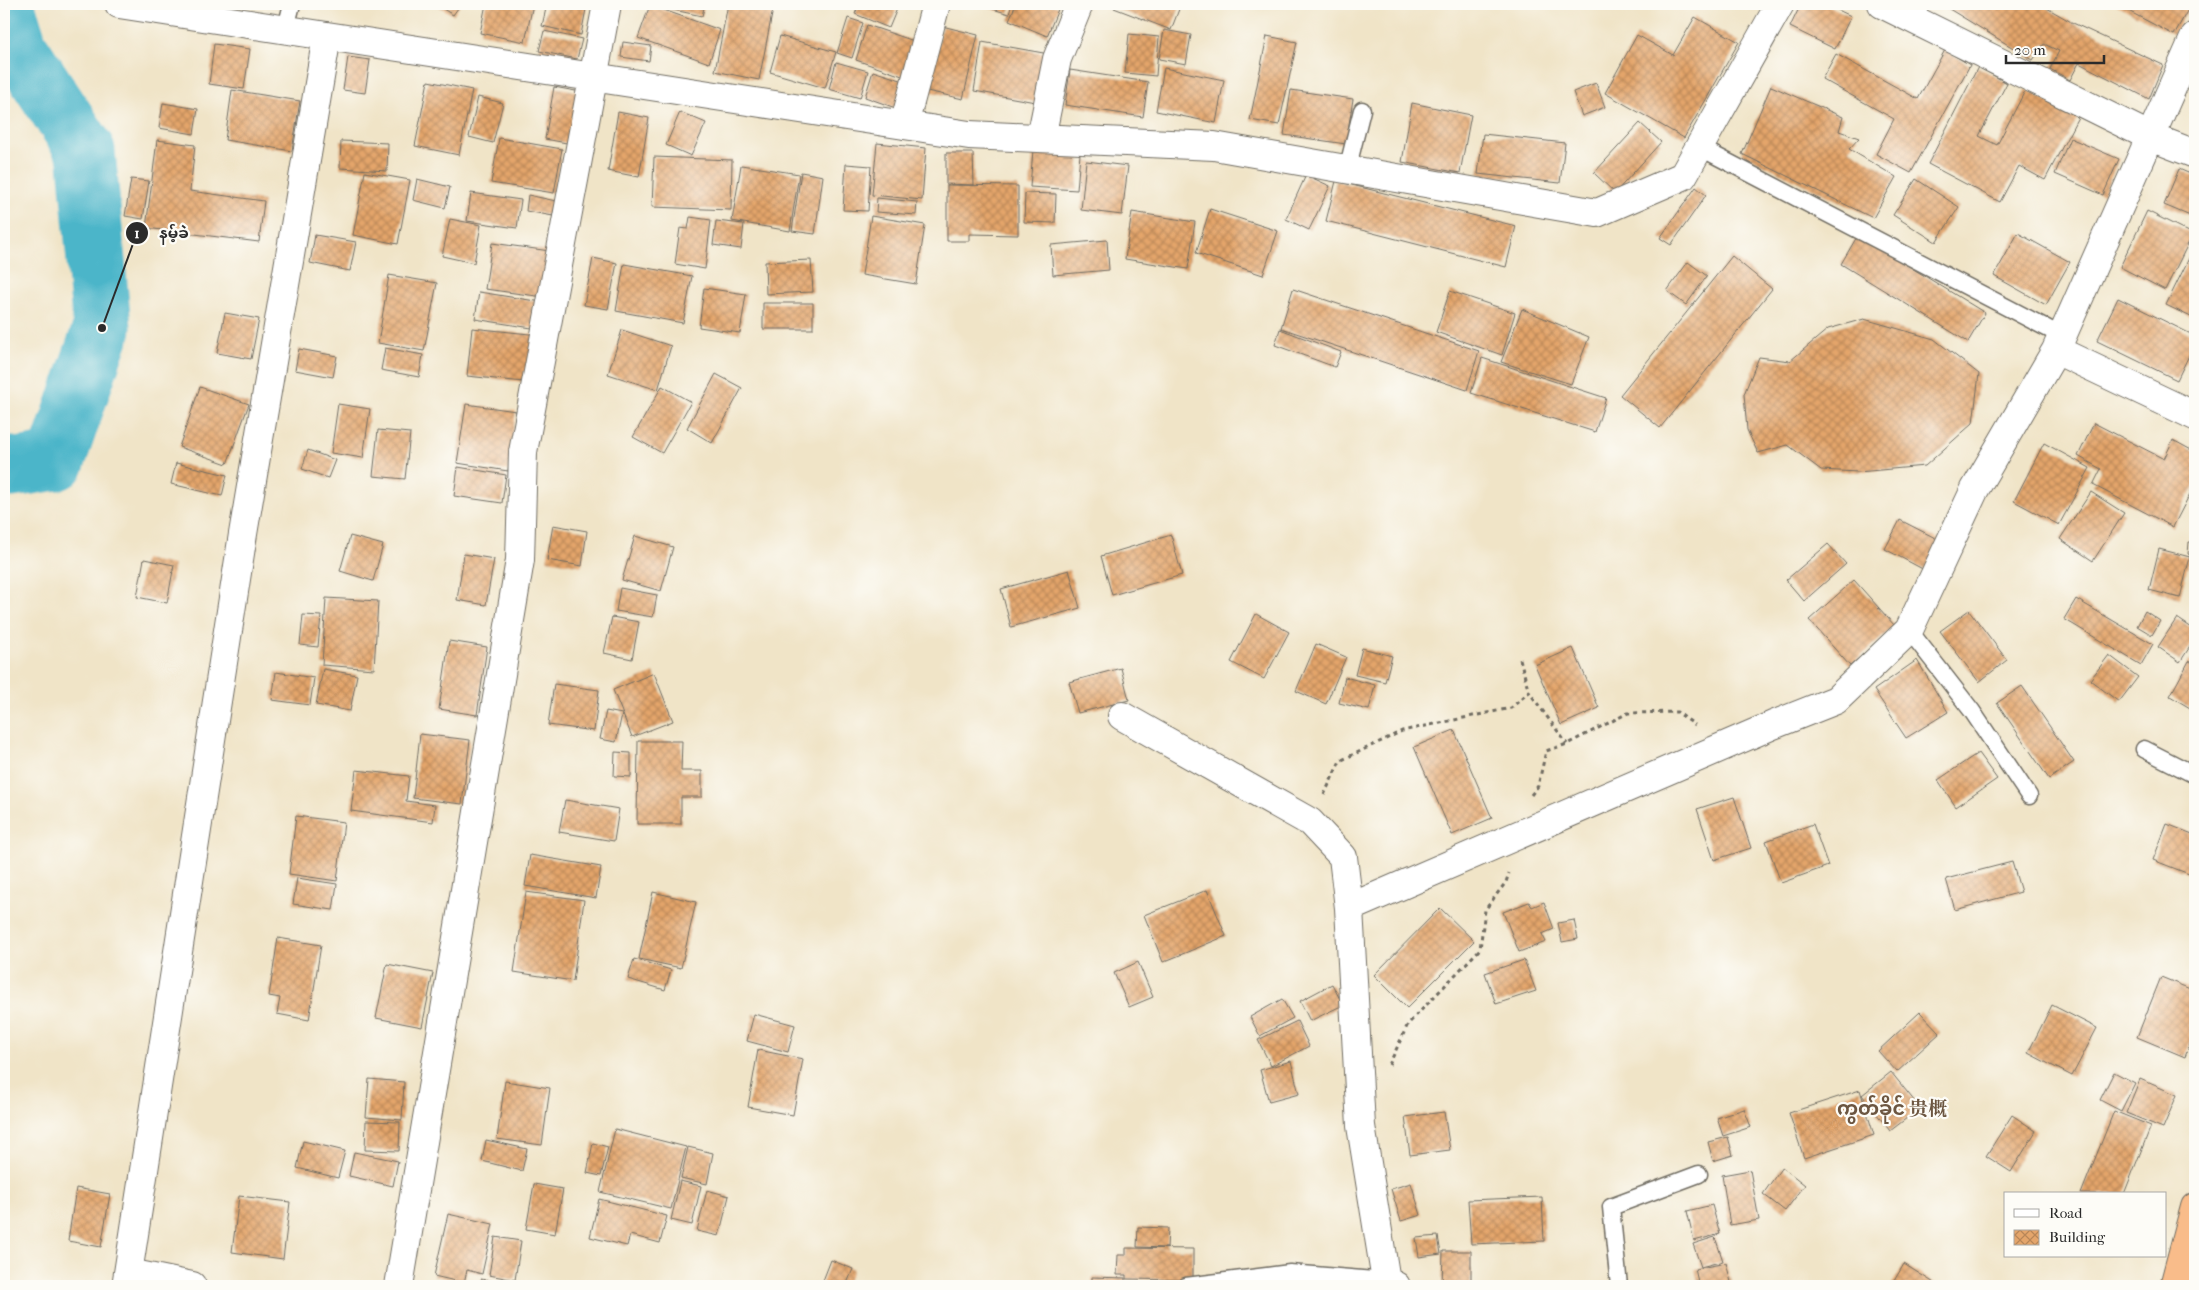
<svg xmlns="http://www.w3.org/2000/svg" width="2199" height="1290" viewBox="0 0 2199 1290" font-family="'IM FELL French Canon','Noto Serif SC','Noto Sans Myanmar',serif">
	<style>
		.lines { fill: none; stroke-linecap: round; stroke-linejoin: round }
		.river { stroke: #4bb5c9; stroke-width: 59 }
		.building { fill: url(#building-cross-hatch) }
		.service-casing { stroke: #706c62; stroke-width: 19 }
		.minor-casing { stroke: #706c62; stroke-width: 30 }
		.tertiary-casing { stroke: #706c62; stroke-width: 30 }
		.trunk-casing { stroke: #706c62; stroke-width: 30 }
		.path { stroke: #706c62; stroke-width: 3; stroke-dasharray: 4 4; stroke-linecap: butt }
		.service { stroke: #fff; stroke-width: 16 }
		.minor { stroke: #fff; stroke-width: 28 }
		.tertiary { stroke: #fff; stroke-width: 28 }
		.trunk { stroke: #f9bc8a; stroke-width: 28 }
		.labels { text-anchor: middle; stroke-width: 4.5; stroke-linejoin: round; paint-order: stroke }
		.district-label { font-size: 19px; font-weight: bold; fill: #6c5641; stroke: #fdfcf7 }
		.leader { fill: none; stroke: #2b2b2b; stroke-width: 2 }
		.callout-dot { fill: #2b2b2b; stroke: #fdfcf7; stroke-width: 2 }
		.mark-label { font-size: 15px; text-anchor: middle; font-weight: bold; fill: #fff }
		.callout-label { font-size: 15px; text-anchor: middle; font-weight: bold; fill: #2b2b2b; stroke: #fdfcf7; stroke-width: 4.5; stroke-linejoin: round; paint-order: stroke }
	</style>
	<defs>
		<pattern id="building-cross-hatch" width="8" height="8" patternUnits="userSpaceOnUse" patternTransform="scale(1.25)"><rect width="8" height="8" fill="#e4a56b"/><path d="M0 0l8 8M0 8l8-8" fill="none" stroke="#b98758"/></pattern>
	</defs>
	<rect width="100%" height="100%" fill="#fdfcf7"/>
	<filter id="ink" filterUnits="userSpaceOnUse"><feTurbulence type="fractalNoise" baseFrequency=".02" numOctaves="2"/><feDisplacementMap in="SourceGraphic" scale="10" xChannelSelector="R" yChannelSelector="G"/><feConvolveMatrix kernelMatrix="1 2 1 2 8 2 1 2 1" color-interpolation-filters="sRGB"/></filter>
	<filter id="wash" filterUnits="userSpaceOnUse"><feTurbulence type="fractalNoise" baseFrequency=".0096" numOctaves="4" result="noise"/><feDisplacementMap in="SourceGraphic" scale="20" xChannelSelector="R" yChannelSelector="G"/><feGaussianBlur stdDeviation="1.12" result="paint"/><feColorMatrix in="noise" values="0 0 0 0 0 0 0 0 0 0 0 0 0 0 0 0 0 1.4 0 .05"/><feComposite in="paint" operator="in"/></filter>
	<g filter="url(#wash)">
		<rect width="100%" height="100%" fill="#f0e4c7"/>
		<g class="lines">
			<path class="river" d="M4 464 11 468 56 461 102 328 86 151 19 49 5 4"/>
		</g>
		<g id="blocks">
			<path class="building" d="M435 4H461L453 15Z
				M486 4H533L525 42 480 33Z
				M547 4H587L581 35 542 26Z
				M670 4H705L702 16 669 9Z
				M728 4H774L759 80 715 71Z
				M859 4H899L889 28 855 14Z
				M977 4H1012L1009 14Z
				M1016 4H1050L1059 7 1047 36 1009 20Z
				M1116 4H1181L1171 30 1114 8Z
				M1801 4H1825L1851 16 1835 49 1790 27Z
				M1941 4H2040L2073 23 2163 65 2149 99 2079 63 2070 80 2050 69 2059 51 2044 44 2033 60Z
				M2115 4H2191L2174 35Z
				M650 5 720 30 709 63 638 38Z
				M1695 17 1739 42 1684 138 1605 93 1637 35 1673 55Z
				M848 18 863 23 852 58 837 53Z
				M867 25 920 43 908 78 856 60Z
				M942 26 978 35 963 99 927 91Z
				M1164 30 1191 35 1186 64 1159 59Z
				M544 31 582 39 577 59 539 51Z
				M1129 34 1159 37 1156 76 1125 73Z
				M780 36 836 52 825 88 770 72Z
				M1267 36 1297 42 1279 125 1250 120Z
				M623 42 651 46 649 61 621 57Z
				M982 42 1049 54 1041 103 974 91Z
				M214 44 250 49 244 89 209 84Z
				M1945 50 1970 65 1911 173 1876 154 1894 119 1822 79 1836 54 1918 99Z
				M348 57 370 60 365 93 343 90Z
				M836 62 868 71 860 98 829 89Z
				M1978 67 2007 83 1979 136 1997 145 2026 89 2078 117 2045 180 2019 166 2000 202 1928 164Z
				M1164 68 1224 80 1216 123 1156 111Z
				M1070 70 1148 82 1143 117 1065 105Z
				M873 71 910 83 901 110 865 97Z
				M428 81 472 90 459 155 415 146Z
				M1596 83 1605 107 1582 116 1573 92Z
				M1771 86 1843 117 1839 131 1859 138 1849 149 1896 177 1873 218 1742 154Z
				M554 87 581 92 572 144 545 139Z
				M232 90 300 101 292 151 225 140Z
				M1291 90 1353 99 1346 144 1284 135Z
				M478 97 503 103 493 143 469 137Z
				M163 103 198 109 194 134 159 128Z
				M1412 103 1471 115 1460 173 1402 162Z
				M618 112 649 118 639 177 608 171Z
				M680 112 706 123 691 156 666 145Z
				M1640 123 1661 142 1615 193 1594 173Z
				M1483 134 1565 143 1560 183 1478 174Z
				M499 138 562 149 554 193 491 183Z
				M2070 138 2119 159 2103 195 2055 174Z
				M157 140 195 145 190 191 264 201 259 242 146 228Z
				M341 141 388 143 387 171 340 168Z
				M877 143 926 148 922 200 872 195Z
				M1033 150 1080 154 1077 190 1030 187Z
				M946 153H973L974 185 946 184Z
				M654 157 732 160 731 210 652 207Z
				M1086 161 1128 166 1122 215 1081 210Z
				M846 164 871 166 868 211 843 210Z
				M741 165 799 174 790 231 732 221Z
				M2179 169 2195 176V218L2164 205Z
				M365 172 410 180 398 244 353 235Z
				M801 172 823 176 815 234 792 231Z
				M1306 175 1330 186 1309 230 1286 219Z
				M131 179 149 181 143 219 125 216Z
				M417 179 450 187 445 208 413 200Z
				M1916 179 1959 207 1936 242 1893 215Z
				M1336 181 1516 226 1506 267 1326 221Z
				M947 185 1018 186V235L969 234V241H947Z
				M1696 187 1706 195 1671 245 1660 238Z
				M471 193 521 200 517 228 467 221Z
				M1025 193 1056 194 1055 223 1024 222Z
				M528 195 556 201 553 216 526 211Z
				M877 198 917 202 916 215 876 212Z
				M1210 209 1278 231 1263 275 1196 253Z
				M2147 211 2193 234 2165 290 2120 267Z
				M1132 212 1195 222 1188 269 1125 259Z
				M871 216 925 225 916 284 862 275Z
				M690 217 711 220 705 269 675 264 680 228 688 229Z
				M450 219 481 225 474 263 442 256Z
				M716 221 744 224 741 249 713 245Z
				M2018 233 2070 262 2046 305 1994 276Z
				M315 235 356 242 350 271 310 263Z
				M1858 235 1985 313 1968 342 1841 264Z
				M1107 240 1109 270 1053 275 1051 245Z
				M492 243 550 251 544 297 485 289Z
				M2195 246V319L2166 305Z
				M1732 256 1772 289 1660 428 1620 395Z
				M593 258 617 263 608 309 584 305Z
				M811 260 813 292 766 294 765 262Z
				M1688 262 1707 276 1686 305 1667 291Z
				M624 264 692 276 683 323 616 311Z
				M389 275 437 283 424 351 378 343Z
				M704 288 746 294 740 333 699 327Z
				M1293 289 1479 351 1467 390 1281 328Z
				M1450 291 1515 313 1502 355 1436 332Z
				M479 292 542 302 538 329 475 319Z
				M2118 298 2195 336V343L2177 380 2097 341Z
				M763 303H813V329H763Z
				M1522 309 1589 337 1571 384 1501 362Z
				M225 313 259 319 251 359 217 353Z
				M1864 319 1934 339 1979 374 1973 423 1925 466 1858 472 1821 470 1788 445 1758 453 1747 430 1744 394 1759 357 1790 361 1828 329Z
				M472 328 539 335 533 383 467 376Z
				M1280 329 1341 352 1335 367 1275 345Z
				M622 330 671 346 658 390 608 374Z
				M385 348 423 355 419 377 381 370Z
				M299 349 337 356 333 377 295 370Z
				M1482 358 1606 398 1595 432 1471 393Z
				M716 374 742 388 712 443 687 428Z
				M662 386 691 402 662 453 633 437Z
				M200 387 249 404 227 464 179 447Z
				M338 404 370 409 363 458 331 453Z
				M466 404 516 411 508 471 457 463Z
				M2094 423 2164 459 2173 440 2195 452V484L2173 527 2093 485 2101 469 2078 456Z
				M378 430 410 433 405 479 373 476Z
				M2044 443 2090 468 2059 525 2014 501Z
				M308 450 335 460 328 478 302 469Z
				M176 463 227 475 222 496 171 484Z
				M458 467 506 475 502 503 454 496Z
				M2091 492 2124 513 2093 561 2060 539Z
				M1900 520 1947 544 1932 574 1885 549Z
				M553 525 587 531 582 566 547 560Z
				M1171 535 1182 575 1112 595 1101 556Z
				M350 536 383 545 373 581 340 571Z
				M635 536 673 547 661 591 622 580Z
				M2189 542H2195V557L2188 554Z
				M1828 544 1846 564 1804 601 1786 580Z
				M2159 549 2190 557 2180 598 2149 590Z
				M464 554 494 559 486 605 457 600Z
				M144 559 174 565 167 603 137 597Z
				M1069 570 1080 608 1011 627 1001 589Z
				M1854 580 1895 626 1850 666 1809 620Z
				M620 588 657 595 653 617 616 611Z
				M326 598 378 601 374 669 322 665Z
				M2076 599 2153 644 2141 665 2064 619Z
				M1969 610 2007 660 1979 682 1940 631Z
				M2145 611 2160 621 2152 635 2137 626Z
				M1256 614 1289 632 1264 679 1231 662Z
				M303 615 321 616 318 647 300 645Z
				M612 617 639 622 632 659 604 653Z
				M2177 618 2195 630V639L2180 662 2158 647Z
				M449 641 487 647 477 715 439 709Z
				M1316 644 1346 657 1326 704 1296 691Z
				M1362 648 1392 656 1385 682 1355 675Z
				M1573 648 1599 708 1561 725 1535 665Z
				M2109 655 2138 677 2119 702 2090 680Z
				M1917 660 1948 712 1906 738 1874 690Z
				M2189 661 2195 664V711L2170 696Z
				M1121 668 1129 700 1078 713 1069 682Z
				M323 669 357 675 350 711 316 705Z
				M276 672 314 678 310 705 272 700Z
				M654 673 673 721 632 737 613 690Z
				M1345 677 1375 685 1369 710 1339 703Z
				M554 684 599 690 594 731 548 725Z
				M2022 686 2074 762 2049 779 1997 703Z
				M606 711 622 714 616 742 600 739Z
				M1454 730 1492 818 1452 835 1414 747Z
				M420 734 470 740 462 804 413 798Z
				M638 741H682L681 771H702V797H681V824H637Z
				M615 752 631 753V777L614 776Z
				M1978 753 1997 779 1956 807 1938 780Z
				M356 770 409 776 406 801 435 805 433 822 351 811Z
				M1734 797 1751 848 1714 860 1697 809Z
				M565 800 619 809 614 841 559 832Z
				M296 816 344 822 337 881 289 874Z
				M1813 824 1828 866 1781 883 1766 841Z
				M2167 824 2195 835V857L2189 874 2153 860Z
				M530 855 601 867 596 898 525 886Z
				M2012 862 2021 892 1955 910 1946 879Z
				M297 878 337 884 333 910 293 904Z
				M1207 890 1226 936 1163 962 1144 915Z
				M526 892 584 900 573 981 514 972Z
				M653 892 696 902 681 968 639 959Z
				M1529 902 1532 907 1544 902 1554 929 1542 934 1546 942 1519 952 1503 912Z
				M1440 908 1474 941 1407 1008 1374 975Z
				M1574 920 1578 939 1562 942 1558 923Z
				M278 938 321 945 309 1020 277 1014 280 998 269 996Z
				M634 959 671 970 665 990 628 979Z
				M1524 960 1536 991 1496 1004 1485 973Z
				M1138 962 1153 997 1129 1007 1114 973Z
				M387 964 433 973 422 1027 376 1018Z
				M2161 977 2195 991V1031L2185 1057 2137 1037Z
				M1332 984 1343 1005 1310 1021 1300 1001Z
				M1282 999 1293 1018 1260 1036 1250 1017Z
				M2052 1005 2097 1028 2072 1076 2028 1053Z
				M1920 1012 1940 1033 1897 1072 1878 1051Z
				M754 1014 795 1025 788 1052 747 1041Z
				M1297 1021 1309 1046 1271 1066 1258 1040Z
				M758 1050 803 1059 793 1115 748 1107Z
				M1291 1061 1299 1094 1269 1102 1260 1070Z
				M1891 1072 1920 1108 1890 1131 1862 1095Z
				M2114 1072 2135 1083 2121 1111 2100 1100Z
				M369 1079 404 1082 402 1120 366 1117Z
				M2140 1079 2177 1095 2163 1128 2126 1113Z
				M505 1081 550 1088 542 1145 497 1139Z
				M1860 1090 1874 1135 1804 1158 1789 1113Z
				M1744 1109 1751 1127 1723 1136 1717 1118Z
				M2114 1111 2151 1126 2124 1194H2081Z
				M1444 1112 1450 1150 1410 1155 1405 1117Z
				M2012 1115 2036 1131 2011 1172 1986 1156Z
				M366 1121 400 1122 399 1151 365 1150Z
				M615 1129 686 1147 671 1209 600 1192Z
				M1728 1137 1733 1155 1713 1161 1708 1142Z
				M486 1140 527 1149 522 1171 482 1161Z
				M303 1141 345 1151 338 1178 297 1168Z
				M593 1143 608 1147 601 1176 587 1173Z
				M688 1147 713 1153 707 1184 681 1178Z
				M354 1152 398 1161 393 1186 349 1176Z
				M1782 1167 1805 1185 1785 1211 1763 1194Z
				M1750 1170 1759 1220 1730 1225 1722 1175Z
				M680 1181 701 1186 692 1225 671 1220Z
				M1411 1183 1421 1215 1401 1221 1391 1189Z
				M534 1184 563 1189 555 1234 526 1229Z
				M76 1188 110 1194 101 1247 68 1241Z
				M707 1190 729 1196 719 1236 697 1231Z
				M239 1196 290 1202 283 1259 232 1252Z
				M1542 1197 1544 1241 1471 1244 1468 1200Z
				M599 1199 667 1216 660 1243 630 1235 627 1246 590 1237Z
				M1712 1205 1720 1234 1694 1241 1687 1211Z
				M448 1214 493 1224 482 1274 467 1270 464 1283 434 1276Z
				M1138 1227 1168 1228 1167 1248 1137 1247Z
				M1438 1236 1441 1254 1419 1257 1416 1238Z
				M495 1237 521 1241 515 1280 489 1275Z
				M1715 1237 1723 1261 1701 1267 1693 1244Z
				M1126 1248 1193 1249V1280L1126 1279V1275H1117L1118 1255H1126Z
				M1443 1251H1471V1286H1442Z
				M831 1260 853 1269 846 1286H829L822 1283Z
				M1726 1263 1732 1286H1699L1695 1269Z
				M1904 1264 1939 1286H1891Z
				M1092 1277 1125 1278V1286H1092Z
				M481 1279 512 1285V1286H480Z"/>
		</g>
	</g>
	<g filter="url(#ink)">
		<use href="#blocks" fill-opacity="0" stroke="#706c62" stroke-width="1"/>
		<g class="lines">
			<defs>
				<path id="service" d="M286 28 292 4
					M1699 147 2062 336
					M1347 170 1362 110
					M1909 630 1972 711 2029 796
					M2144 749 2195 775
					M1186 1286 1290 1273 1386 1281
					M1619 1286 1611 1207 1699 1174"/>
				<path id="minor" d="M119 4 969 135 1214 146 1597 213 1683 176 1780 4
					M904 125 936 4
					M1041 138 1057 59 1079 4
					M2056 350 2195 416
					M1122 716 1310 822 1343 857 1349 908 1361 1126 1386 1281 1396 1286
					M1349 908 1773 725 1836 700 1909 630 1975 489 2056 350 2195 36
					M129 1273 192 1286
					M126 1286 243 534 327 36
					M399 1286 520 560 523 452 607 4"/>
				<path id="tertiary" d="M1882 4 2151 137 2195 154"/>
				<path id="trunk" d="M2174 1286 2195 1207"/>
			</defs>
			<use href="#service" class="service-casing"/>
			<use href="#minor" class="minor-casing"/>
			<use href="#tertiary" class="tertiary-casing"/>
			<use href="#trunk" class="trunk-casing"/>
			<path class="path" d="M1520 659 1529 692 1567 744
				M1324 795 1340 761 1402 731 1511 708 1529 692
				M1531 795 1538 786 1546 751 1567 744 1628 713 1677 712 1695 725
				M1389 1065 1408 1024 1480 949 1485 910 1506 882 1509 873"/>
			<use href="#service" class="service"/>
			<use href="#minor" class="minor"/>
			<use href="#tertiary" class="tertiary"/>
			<use href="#trunk" class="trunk"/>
		</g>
	</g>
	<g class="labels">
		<g class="district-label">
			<text x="1892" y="1115">ကွတ်ခိုင် 贵概</text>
		</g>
	</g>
	<path class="leader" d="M102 328L137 233"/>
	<g class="callout-dot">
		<circle cx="102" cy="328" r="5"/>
		<circle cx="137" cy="233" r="12"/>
	</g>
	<g class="mark-label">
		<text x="137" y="238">1</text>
	</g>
	<g class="callout-label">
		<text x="174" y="238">နမ့်ခဲ</text>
	</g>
	<rect width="2199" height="1290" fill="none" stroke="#fdfcf7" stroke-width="20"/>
	<rect x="2004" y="1192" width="162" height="65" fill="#fdfcf7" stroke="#a9a8a5"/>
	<rect x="2014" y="1209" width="25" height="8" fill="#ffffff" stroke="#a9a8a5"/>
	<text x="2049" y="1218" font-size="15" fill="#2b2b2b">Road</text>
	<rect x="2014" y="1230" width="25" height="15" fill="url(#building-cross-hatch)" stroke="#a9a8a5"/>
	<text x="2049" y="1242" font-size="15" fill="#2b2b2b">Building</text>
	<path d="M2006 55v8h98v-8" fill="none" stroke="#2b2b2b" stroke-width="2.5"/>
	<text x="2014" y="55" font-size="15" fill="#2b2b2b" stroke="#fdfcf7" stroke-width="4" paint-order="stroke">20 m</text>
</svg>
